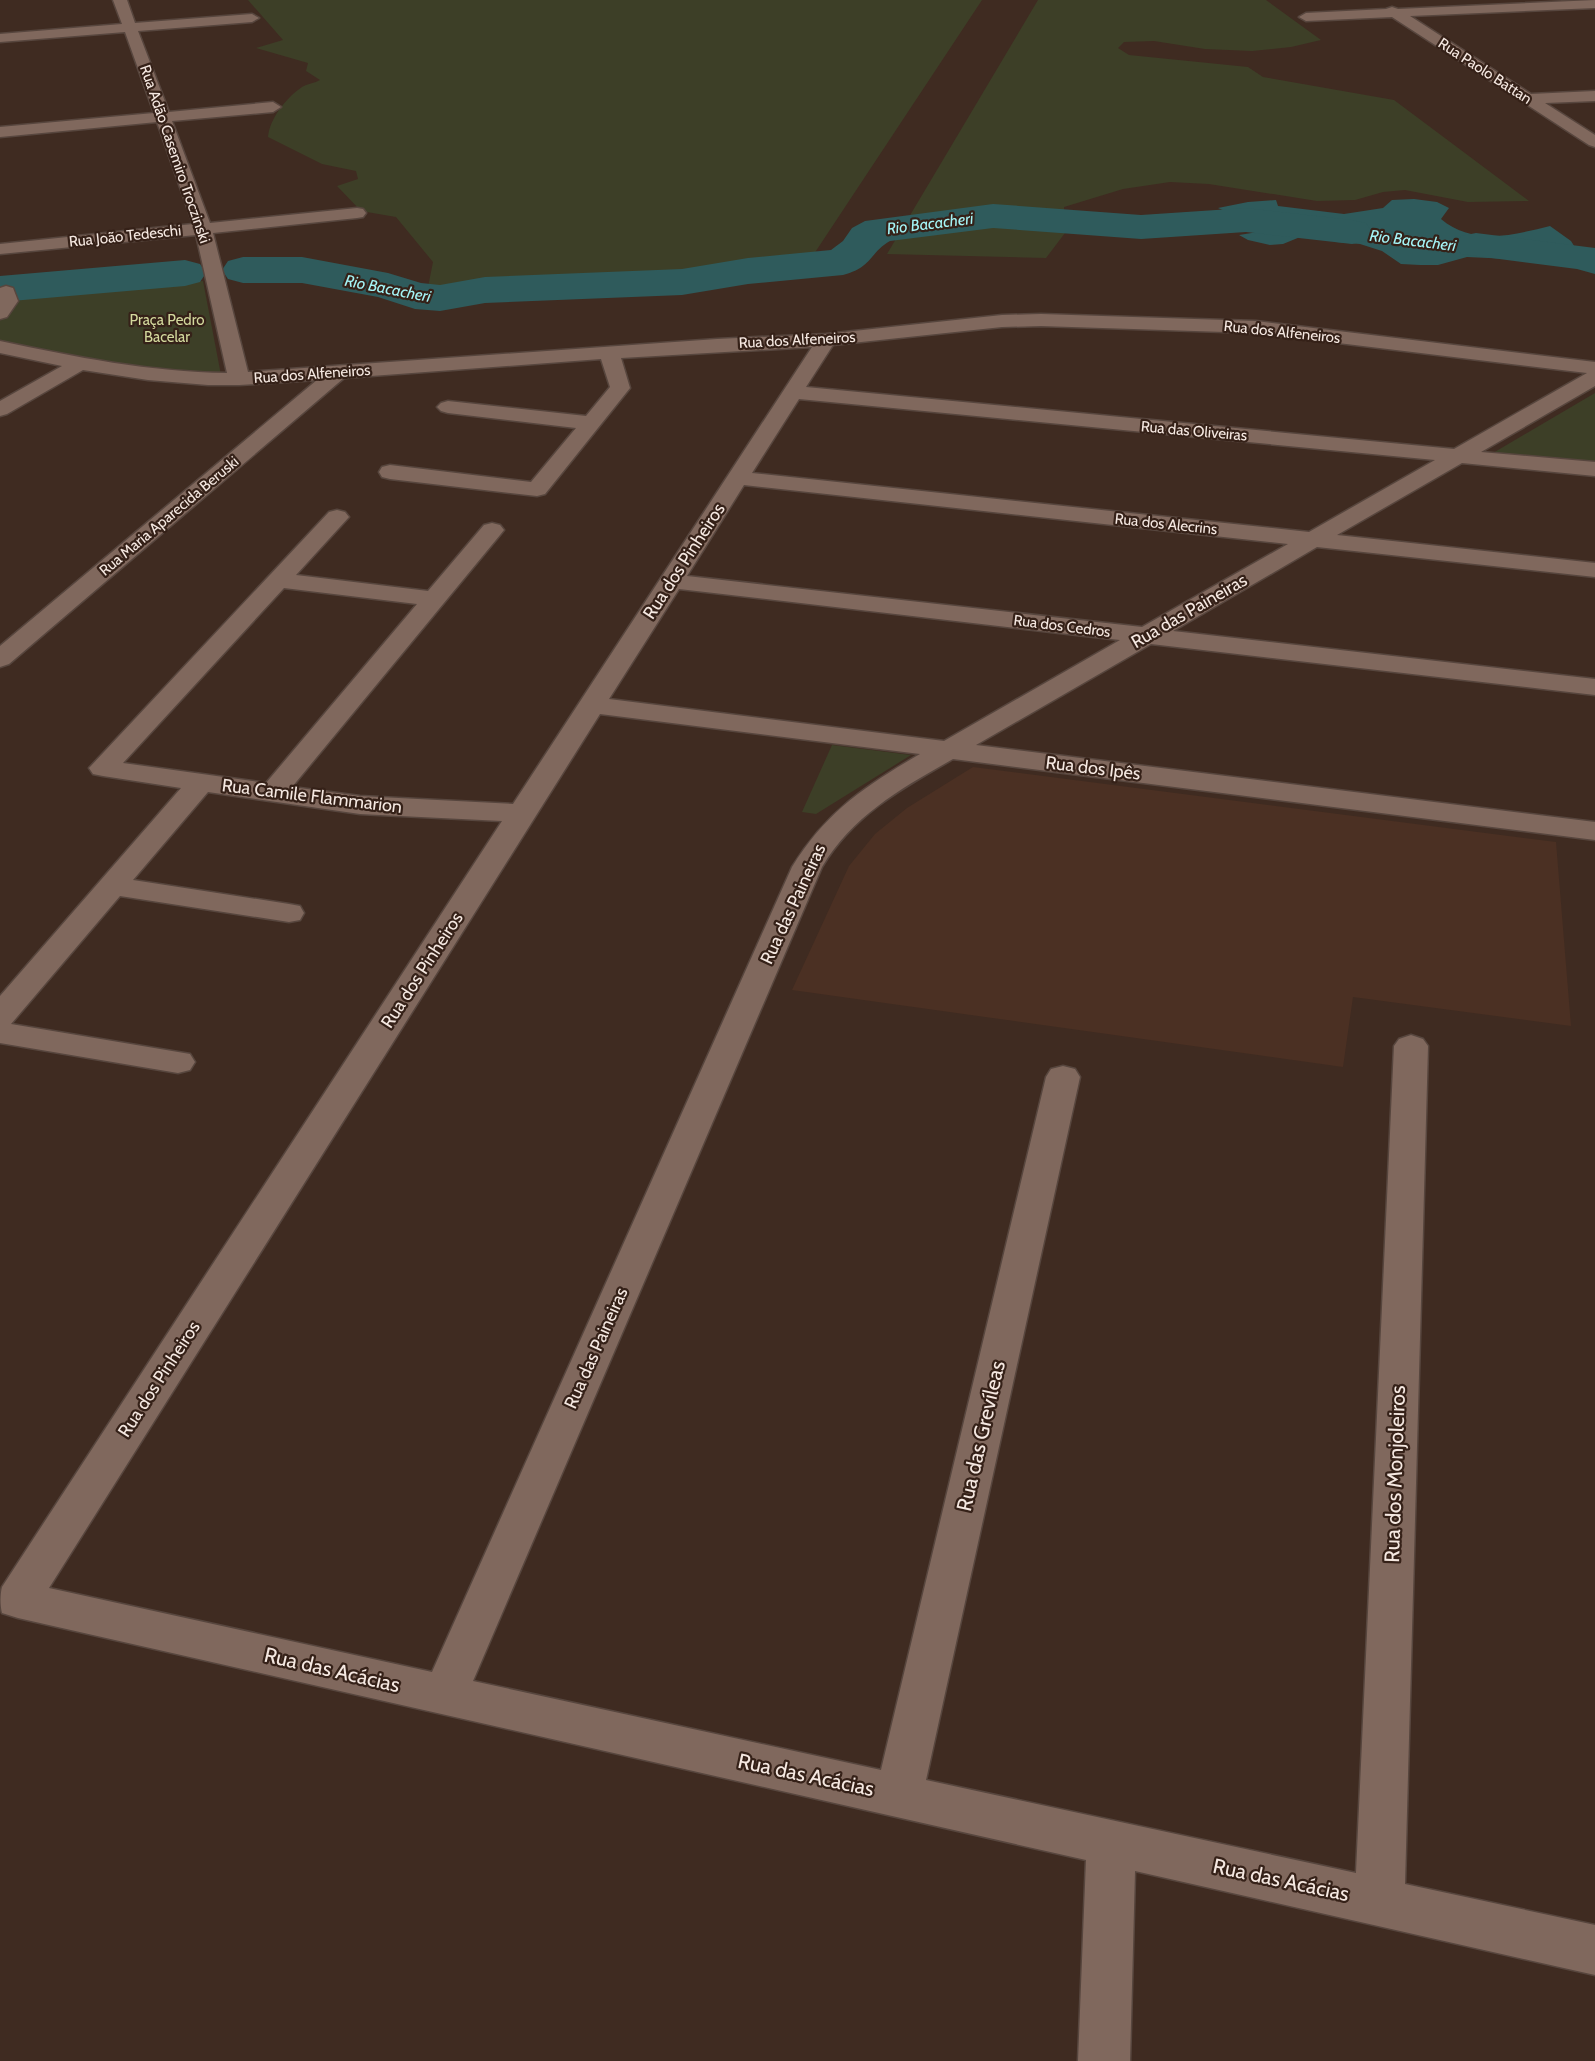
<svg xmlns="http://www.w3.org/2000/svg" width="1595" height="2061" viewBox="0 0 1595 2061" font-family="Cabin,sans-serif">
	<style>
		.built { fill: #4b3023 }
		.green { fill: #3d3f27 }
		.water { fill: #2f5b5c }
		.lines { fill: none; stroke-linecap: round; stroke-linejoin: round }
		.river { fill: #2f5b5c; fill-rule: evenodd }
		.minor-casing { stroke: #57463e; stroke-width: 3 }
		.minor { fill: #80685d; fill-rule: evenodd }
		.labels { text-anchor: middle; stroke-width: 4.5; stroke-linejoin: round; paint-order: stroke }
		.far-street-label { font-size: 15px; fill: #f5e8e1; stroke: #352118 }
		.far-park-label { font-size: 15px; fill: #d3d99d; stroke: #352118 }
		.far-water-label { font-size: 16px; font-style: italic; fill: #a4f4f6; stroke: #352118 }
		.street-label { font-size: 18px; fill: #f5e8e1; stroke: #352118 }
		.near-street-label { font-size: 21px; fill: #f5e8e1; stroke: #352118 }
	</style>
	<rect width="100%" height="100%" fill="#3f2b21"/>
	<path class="built" d="M973 767 1556 842 1571 1026 1353 997 1343 1067 792 990 849 866 875 834 907 808Z"/>
	<path class="green" d="M248 0H982L808 263 737 278 579 299 426 297 433 262 396 217 361 211 337 186 358 179 356 171 322 164 268 137C270 118 286 98 302 87 307 84 315 83 320 80L306 71 308 63 256 48 283 40Z
		M1038 0H1266L1321 40 1291 47 1252 51 1205 49 1154 41 1124 42 1118 48 1129 55 1248 67 1263 77 1394 100 1529 201 1468 202 1405 190 1383 192 1355 200 1317 201 1209 184 1170 182 1123 189 1064 207 1065 233 1046 258 887 254Z
		M203 281 221 375 164 373 0 343V319L13 305 17 292Z
		M1595 393V462L1493 453Z
		M832 745 911 755 816 814 802 812Z"/>
	<path class="water" d="M1414 199 1437 202 1449 208 1441 219C1473 246 1513 235 1550 226L1571 241 1581 257 1553 261 1467 257 1438 265H1420L1401 264 1382 251 1360 244 1336 242 1324 236 1305 235 1283 244 1270 245 1248 240 1239 235 1258 232 1265 228 1218 208 1248 202 1276 200 1278 206 1344 214 1383 208 1392 200Z"/>
	<g class="lines">
		<path class="river" d="M993 204 1141 215 1246 208 1352 220 1366 223 1372 232 1366 241 1352 244 1246 232 1141 239 993 228 890 241C869 253 873 267 843 275L748 284 682 295 485 303 440 311 415 309 378 297 302 283H243L228 279 222 270 228 261 243 257H302L388 273 421 283 440 285 485 277 682 269 748 258 831 250 843 241 852 228 865 221Z
			M1476 233 1595 248V274L1577 269 1461 254 1455 245 1461 236Z
			M185 260 200 264 206 273 200 282 185 286 0 302V276Z"/>
		<defs>
			<path id="minor" d="M113 0H127L135 23 252 14 259 18 252 22 138 31 169 112 273 102 281 107 273 112 172 121 210 223 357 208 363 209 366 213 363 217 357 218 213 233 248 372 717 339 826 334 1002 315 1041 314 1256 321 1595 362V386L1481 452 1595 462V476L1462 463 1337 535 1595 563V577L1317 547 1173 631 1595 679V695L1151 644 976 745 1595 822V840L953 759C902 788 853 815 822 867L473 1681 881 1770 1046 1077 1051 1069 1063 1066 1075 1069 1080 1077 926 1780 1356 1873 1394 1046 1399 1039 1411 1035 1423 1039 1428 1046 1405 1884 1595 1925V1975L1135 1871 1130 2061H1078L1086 1860 18 1618 2 1613C0 1605 0 1595 2 1587L502 821 360 814 208 792 133 880 289 904 300 906 304 913 300 920 289 922 120 896 11 1024 190 1054 195 1062 190 1070 178 1073 0 1043V996L181 788 103 776 93 774 89 768 329 512 337 510 345 512 349 517 296 575 428 591 484 525 492 523 500 525 504 530 500 535 292 787 360 796 513 804 812 347 621 358 630 388 545 494 537 496 390 479 382 477 379 472 382 467 390 465 531 482 576 428 448 413 441 411 437 407 441 403 448 401 586 416 610 387 601 359 344 378 9 664 0 667V646L317 380 239 385H208L148 380 83 370 7 414 0 416V401L62 366 0 353V341C75 357 150 372 227 373L196 235 0 254V244L193 224 157 122 0 137V127L154 113 125 32 0 42V34L122 24ZM1041 326 1256 333 1587 373 1454 449 806 387 833 345 1002 327ZM799 399 1435 460 1309 532 752 473ZM744 485 1288 544 1142 627 687 576ZM284 588 417 604 266 783 123 763ZM679 589 1120 640 944 741 609 699ZM600 714 920 754C865 786 826 812 792 867L432 1672 49 1588Z
				M1595 0V8L1410 16 1531 94 1595 91V101L1545 103 1595 135V147L1589 145 1392 17 1306 21 1299 17 1306 13 1386 9 1392 7 1398 9Z
				M6 286 13 288 18 301 7 317 0 319V288Z"/>
		</defs>
		<use href="#minor" class="minor-casing"/>
		<use href="#minor" class="minor"/>
	</g>
	<g class="labels">
		<g class="far-street-label">
			<text transform="translate(1485 71) rotate(33)" y="5">Rua Paolo Battan</text>
			<text transform="translate(175 154) rotate(71)" y="5">Rua Adão Casemiro Troczinski</text>
			<text transform="translate(125 236) rotate(-6)" y="5">Rua João Tedeschi</text>
			<text transform="translate(1282 332) rotate(6)" y="5">Rua dos Alfeneiros</text>
			<text transform="translate(797 340) rotate(-3)" y="5">Rua dos Alfeneiros</text>
			<text transform="translate(312 374) rotate(-4)" y="5">Rua dos Alfeneiros</text>
			<text transform="translate(1194 431) rotate(5)" y="5">Rua das Oliveiras</text>
			<text transform="translate(169 516) rotate(-40)" y="5">Rua Maria Aparecida Beruski</text>
			<text transform="translate(1166 524) rotate(6)" y="5">Rua dos Alecrins</text>
			<text transform="translate(1062 626) rotate(7)" y="5">Rua dos Cedros</text>
		</g>
		<g class="far-park-label">
			<text x="167" y="325">Praça Pedro<tspan x="167" dy="17">Bacelar</tspan></text>
		</g>
		<g class="far-water-label">
			<text transform="translate(930 223) rotate(-7)" y="6">Rio Bacacheri</text>
			<text transform="translate(1413 240) rotate(7)" y="6">Rio Bacacheri</text>
			<text transform="translate(388 288) rotate(11)" y="6">Rio Bacacheri</text>
		</g>
		<g class="street-label">
			<text transform="translate(684 561) rotate(-57)" y="6">Rua dos Pinheiros</text>
			<text transform="translate(1189 611) rotate(-30)" y="6">Rua das Paineiras</text>
			<text transform="translate(1093 768) rotate(7)" y="6">Rua dos Ipês</text>
			<text transform="translate(312 796) rotate(7)" y="6">Rua Camile Flammarion</text>
			<text transform="translate(793 904) rotate(-65)" y="6">Rua das Paineiras</text>
			<text transform="translate(422 970) rotate(-57)" y="6">Rua dos Pinheiros</text>
			<text transform="translate(596 1348) rotate(-66)" y="6">Rua das Paineiras</text>
			<text transform="translate(159 1379) rotate(-57)" y="6">Rua dos Pinheiros</text>
		</g>
		<g class="near-street-label">
			<text transform="translate(981 1436) rotate(-77)" y="7">Rua das Grevíleas</text>
			<text transform="translate(1395 1474) rotate(-88)" y="7">Rua dos Monjoleiros</text>
			<text transform="translate(332 1670) rotate(13)" y="7">Rua das Acácias</text>
			<text transform="translate(806 1775) rotate(12)" y="7">Rua das Acácias</text>
			<text transform="translate(1281 1880) rotate(12)" y="7">Rua das Acácias</text>
		</g>
	</g>
</svg>
